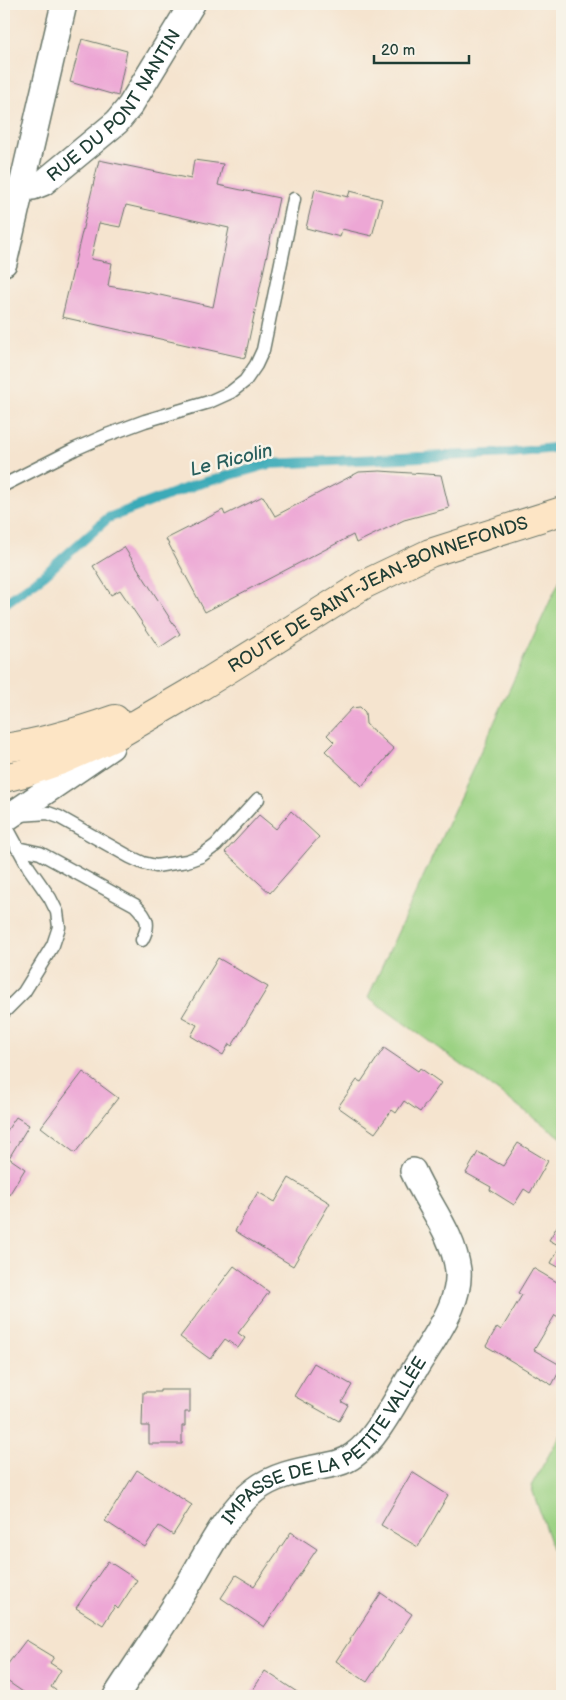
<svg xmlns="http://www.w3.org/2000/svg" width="566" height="1700" viewBox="0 0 566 1700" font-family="'Balsamiq Sans',sans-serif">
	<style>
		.green { fill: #9bd283; stroke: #5d885c }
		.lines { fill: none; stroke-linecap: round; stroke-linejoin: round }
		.stream { stroke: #3baab8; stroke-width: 10 }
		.building { fill: #eda7d5; fill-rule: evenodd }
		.lane-casing { stroke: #6a776a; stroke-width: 15 }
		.street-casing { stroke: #6a776a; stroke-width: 28 }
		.secondary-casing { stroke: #6a776a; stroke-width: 30 }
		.lane { stroke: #fff; stroke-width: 12 }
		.street { stroke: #fff; stroke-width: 25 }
		.secondary { stroke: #fde5c5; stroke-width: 28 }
		.labels { text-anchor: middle; stroke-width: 5; stroke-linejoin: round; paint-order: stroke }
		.street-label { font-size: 18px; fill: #1f3d34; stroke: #f7f3e8 }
		.water-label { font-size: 19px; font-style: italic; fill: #275e5c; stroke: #f7f3e8 }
	</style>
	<rect width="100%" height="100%" fill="#f7f3e8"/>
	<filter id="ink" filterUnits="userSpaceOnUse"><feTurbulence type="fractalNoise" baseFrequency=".02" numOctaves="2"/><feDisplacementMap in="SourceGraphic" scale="10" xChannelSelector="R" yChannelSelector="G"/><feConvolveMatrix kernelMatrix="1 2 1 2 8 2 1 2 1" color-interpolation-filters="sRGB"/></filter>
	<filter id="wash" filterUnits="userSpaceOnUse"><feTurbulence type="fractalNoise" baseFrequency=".0096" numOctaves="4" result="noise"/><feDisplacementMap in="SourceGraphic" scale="20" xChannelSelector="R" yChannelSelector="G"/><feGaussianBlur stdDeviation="1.12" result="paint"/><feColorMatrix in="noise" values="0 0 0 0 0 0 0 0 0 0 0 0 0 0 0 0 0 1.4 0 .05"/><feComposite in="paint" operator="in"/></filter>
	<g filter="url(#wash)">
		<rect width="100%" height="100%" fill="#f5e4cf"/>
		<path class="green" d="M562 575V1138L368 997Z
			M562 1432V1578L531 1486Z"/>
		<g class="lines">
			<path class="stream" d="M4 604 44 575 108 518 195 485 269 464 511 453 562 447"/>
		</g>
		<g id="blocks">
			<path class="building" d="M82 39 127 51 118 96 70 82Z
				M99 160 191 179 194 160 223 164 218 185 279 198 245 358 62 317ZM126 205 229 228 213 307 151 293 108 286 112 263 91 259 99 223 120 227Z
				M315 189 348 197 350 191 382 199 372 236 342 229 340 237 306 228Z
				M380 471 441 475 449 508 404 520 356 543 353 535 205 612 166 539 223 510 225 515 263 496 275 516 359 472Z
				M124 547 180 634 159 648 120 590 111 595 93 566Z
				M360 707 365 712 366 724 394 749 362 786 325 751 334 742 327 735 352 708Z
				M291 811 319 837 270 893 225 852 259 815 276 829Z
				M218 958 268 987 232 1046 229 1044 223 1055 191 1036 197 1025 182 1017Z
				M384 1048 418 1071 420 1068 441 1083 420 1112 404 1101 396 1113 392 1110 375 1133 338 1107 357 1080 361 1082Z
				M83 1072 118 1098 75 1153 41 1127Z
				M16 1117 29 1125 9 1158 4 1155V1151L9 1142 4 1139V1135Z
				M518 1143 548 1161 530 1193 524 1189 514 1205 490 1190 491 1187 466 1173 478 1152 503 1166Z
				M9 1158 25 1169 9 1195 4 1191V1166Z
				M289 1178 330 1203 293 1266 235 1231 258 1192 275 1202Z
				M562 1218V1269L551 1263 560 1246 549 1240Z
				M234 1266 269 1292 238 1333 245 1338 238 1348 225 1339 210 1359 180 1337Z
				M533 1268 562 1285V1319L555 1315 534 1350 562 1366 552 1385 486 1346 497 1327 501 1330 522 1295 518 1293Z
				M314 1363 352 1385 342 1402 348 1405 339 1421 294 1396Z
				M160 1390H190V1412H185V1426H182V1444H149V1426H142L143 1392H160Z
				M137 1470 192 1505 173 1535 159 1526 145 1547 105 1521Z
				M412 1472 448 1495 418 1547 381 1525Z
				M291 1532 317 1549 264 1627 221 1598 236 1575 254 1586Z
				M108 1561 137 1580 118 1609 115 1606 103 1625 76 1608Z
				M381 1593 412 1614 367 1682 336 1661Z
				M26 1640 54 1657 50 1663 61 1670 51 1687 64 1696H29L4 1679V1669Z
				M265 1671 279 1680 303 1696H249Z"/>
		</g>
	</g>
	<g filter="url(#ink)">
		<use href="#blocks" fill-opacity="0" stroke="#6a776a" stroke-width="1"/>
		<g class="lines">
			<defs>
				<path id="lane" d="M4 485 75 449 107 435 145 421 209 402 231 392 245 381 256 365 263 350 294 199
					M20 815 48 813 59 817 130 857 143 863 156 866 187 861 201 856 216 845 258 799
					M4 822 29 868 50 898 57 912 59 927 53 945 24 992 4 1012
					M17 848 40 853 135 905C147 917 151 924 142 940"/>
				<g id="street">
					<path id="s1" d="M20 187H33L43 183 117 122 130 106 192 4"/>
					<path d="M4 263 64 4"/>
					<path d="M4 820 111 747"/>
					<path id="s2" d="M116 1696C139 1660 164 1625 186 1588 206 1556 225 1513 255 1490 273 1476 297 1471 319 1467 331 1465 344 1463 354 1455 378 1438 399 1394 415 1369 427 1349 442 1329 451 1307 456 1295 459 1283 458 1270 453 1233 428 1205 413 1171"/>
				</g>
				<g id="secondary">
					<path d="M4 748C42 743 78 732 115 719"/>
					<path id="s3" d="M4 778 24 773 62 760 114 737 198 688 365 584 430 553 562 511"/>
				</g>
			</defs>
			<use href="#lane" class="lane-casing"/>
			<use href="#street" class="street-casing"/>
			<use href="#secondary" class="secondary-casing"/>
			<use href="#lane" class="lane"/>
			<use href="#street" class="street"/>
			<use href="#secondary" class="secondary"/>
		</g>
	</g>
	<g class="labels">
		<g class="street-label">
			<text dy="6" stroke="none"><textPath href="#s1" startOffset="130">RUE DU PONT NANTIN</textPath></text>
			<text dy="6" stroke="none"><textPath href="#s3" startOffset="419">ROUTE DE SAINT-JEAN-BONNEFONDS</textPath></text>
			<text dy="6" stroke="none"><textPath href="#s2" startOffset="340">IMPASSE DE LA PETITE VALLÉE</textPath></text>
		</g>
		<g class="water-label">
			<text transform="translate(231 459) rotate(-14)" y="7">Le Ricolin</text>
		</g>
	</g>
	<rect width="566" height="1700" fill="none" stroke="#f7f3e8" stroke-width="20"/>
	<path d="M374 55v8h95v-8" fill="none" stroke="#1f3d34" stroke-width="2.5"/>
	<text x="381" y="55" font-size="15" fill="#1f3d34" stroke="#f7f3e8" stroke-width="4" paint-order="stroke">20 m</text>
</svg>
